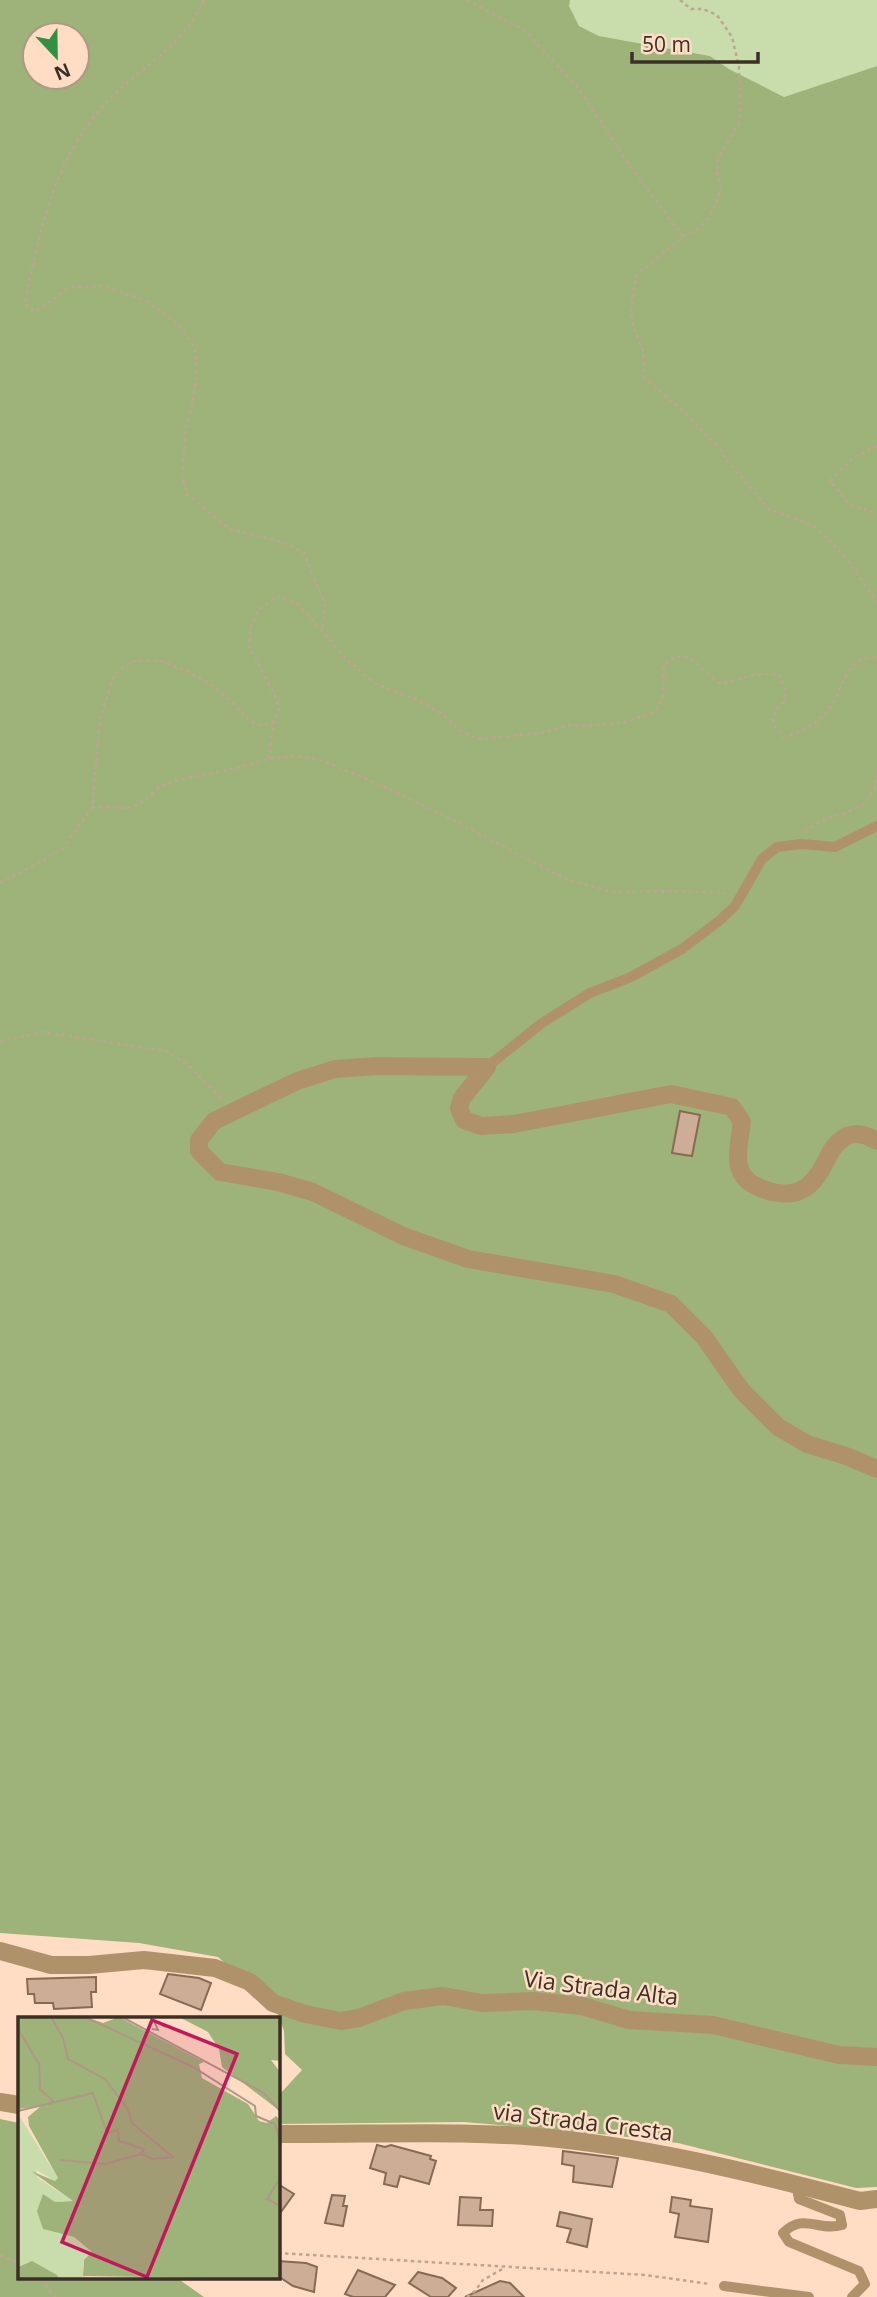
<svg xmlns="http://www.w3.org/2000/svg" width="877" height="2297" viewBox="0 0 877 2297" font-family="'Open Sans',sans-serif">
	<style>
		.green { fill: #c9dcac }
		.forest { fill: #9db379; fill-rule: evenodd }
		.building { fill: #cdad95; stroke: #876a54; stroke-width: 2 }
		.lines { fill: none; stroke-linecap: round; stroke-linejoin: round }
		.path { stroke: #bfa491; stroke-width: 2.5; stroke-dasharray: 3.5 3.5; stroke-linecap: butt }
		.service { stroke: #b0926a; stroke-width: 10 }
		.minor { stroke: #b0926a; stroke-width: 18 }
		.labels { text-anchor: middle; stroke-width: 5; stroke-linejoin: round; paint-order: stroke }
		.street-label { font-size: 23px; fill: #3c2f26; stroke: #feddc4 }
		.inset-road { fill: none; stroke: #b09785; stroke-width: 2 }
		.view { fill: #c2185b; fill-opacity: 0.15; stroke: #c2185b; stroke-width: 3.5 }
		.inset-edge { fill: none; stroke: #3c2f26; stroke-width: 3.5 }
	</style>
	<rect width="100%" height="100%" fill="#feddc4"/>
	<path class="green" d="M570 0H877V66L784 97 729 69 710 56 599 36 579 26 568 5Z"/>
	<path class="forest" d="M0 0H570L569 6 579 26 599 36 710 56 729 69 784 97 877 66V2187L856 2188 678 2143 611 2135 464 2122 278 2124V2096L302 2070 285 2054 284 2031 276 2009 218 1957 139 1943 0 1933ZM35 35H77V77H35Z
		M0 2119 19 2123V2278H177L204 2297H0Z"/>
	<path class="building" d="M680 1111 700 1115 692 1156 672 1153Z
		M168 1974 199 1978 211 1983 201 2010 160 1994Z
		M96 1977V1992H91L92 2007 54 2009 53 2003H35L34 1994H28L27 1979Z
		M377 2145 385 2147 391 2145 431 2156 430 2159 436 2161 429 2184 400 2176 397 2187 384 2184 386 2173 370 2168Z
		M563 2151 618 2158 612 2187 573 2182 574 2166 562 2164Z
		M278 2184 294 2194 278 2216Z
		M332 2195 345 2196 343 2206H347L343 2226 325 2223Z
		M460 2197 481 2198 480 2210H493L492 2226 458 2225Z
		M672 2197 691 2200 690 2206 712 2209 708 2242 675 2237 679 2214 670 2212Z
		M560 2212 592 2219 587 2247 567 2242 571 2229 557 2226Z
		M278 2261 306 2263 317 2267 314 2292 293 2286 278 2276Z
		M358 2270 395 2285 385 2297H353L345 2294Z
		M418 2272 442 2278 456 2288 448 2297H431L409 2283Z
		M500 2281 510 2283 524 2297H465Z"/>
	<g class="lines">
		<path class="path" d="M204 0C185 44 141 67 109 100 55 154 39 232 25 304L35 312 70 287 102 286 145 300 179 325 195 348 197 376 191 411 186 426 182 475 187 495 230 529 285 543 304 553 325 605 322 631
			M467 0 524 30 578 88 633 170 683 237
			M680 0 691 9H703L717 15 732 37 739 67 740 121 718 158 717 173 721 185 717 201 709 217 699 228 683 237 636 275 631 308 633 325 643 351 644 377 683 411 721 450 723 456 769 509 812 525 825 536 844 556 877 601
			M877 446 853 458 830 481 850 505 877 513
			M269 759 274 721 279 710 276 697 249 646 251 626 258 610 278 596 297 604 305 611 345 658 374 683 419 701 444 715 462 732 480 739 541 733 570 725 589 726 625 722 655 712 663 696 664 665C691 642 697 670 721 684 741 679 758 671 779 675L785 689 784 702C770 715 769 723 783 737 799 734 815 725 826 713 844 694 842 654 877 658
			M92 807 129 808 142 802 161 786 177 780 233 769 269 759 296 756 321 760 378 784 459 823 566 879 612 892 678 891 726 893
			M804 831 827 818 844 814 865 803 875 788 877 768
			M0 883 39 863 63 848 92 807 100 719 114 675 131 661H162L189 672 212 685 232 702 249 721 262 726 274 721
			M0 1042 42 1032 166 1051 188 1065 222 1099
			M278 2253 645 2275 710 2284
			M0 2255 19 2264
			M42 2278 51 2293 56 2297
			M467 2297 475 2291 483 2280 504 2268"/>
		<path class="service" d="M487 1067 542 1023 590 993 631 977 682 949 719 921 735 906 762 859 777 847 802 844 835 847 877 826
			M796 2184 799 2199 840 2215 842 2225C818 2232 804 2212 783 2233L789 2242 859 2271 865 2284 852 2297
			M724 2286 809 2297"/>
		<path class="minor" d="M877 1141C868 1136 858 1131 847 1136 830 1145 829 1159 819 1173 804 1198 781 1197 758 1187 729 1175 739 1147 742 1122L732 1107 671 1094 514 1124 481 1126 464 1120 459 1108 462 1098 487 1067 377 1066 335 1069 297 1081 214 1121 199 1140V1151L220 1172 278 1182 313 1192 403 1236 468 1259 614 1284 671 1304 704 1337 742 1391 778 1427 807 1444 846 1456 877 1469
			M0 1951 51 1965H89L144 1960 215 1968 250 1982 273 2003 305 2014 341 2021 359 2018 404 2001 443 1996 482 2003 533 2001 582 2006 629 2020 713 2025 839 2055 877 2057
			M0 2102 19 2105
			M278 2134C371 2135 466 2129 559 2139 661 2150 761 2175 860 2201L877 2199"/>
	</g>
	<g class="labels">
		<g class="street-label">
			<text transform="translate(601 1988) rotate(7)" y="8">Via Strada Alta</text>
			<text transform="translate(583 2122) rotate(7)" y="8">via Strada Cresta</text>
		</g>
	</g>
	<g transform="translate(18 2017)">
		<rect width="262" height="262" fill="#feddc4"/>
		<path d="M0 97 40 161 37 164 18 153 20 161 55 184H42L28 213 56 220 74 235 65 246V259L70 262H41L11 245 0 250Z" fill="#c9dcac"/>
		<path d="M0 0H67L85 6 101 0 186 45 181 47 184 61 230 87 241 104 249 106 258 99 263 104 262 262 65 259 66 243 74 235 56 220 25 212 19 194 25 177 37 185 55 184 13 154 37 164 40 161 11 109 10 100 23 89 0 92ZM161 0H262V44L253 43 262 55V94L204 50 201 32 190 15ZM14 244 39 258 41 262H0V250Z" fill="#9db379"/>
		<path class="inset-road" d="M67 0 175 50 237 89 238 99 257 107 263 128M104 0 246 76 263 95M0 12 21 47 22 72 35 84 32 88M134 12 140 13 136 4 148 10M0 94 75 76 89 116 100 113 101 124 126 132 123 137 134 142 155 140 115 107 109 91 87 62 50 42 45 21 33 0M42 143 87 147 123 137M263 160 249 182 263 189"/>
		<path class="view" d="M134 3 219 37 129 260 44 225Z"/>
		<rect width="262" height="262" class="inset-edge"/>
	</g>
	<g transform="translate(56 56) rotate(158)"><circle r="33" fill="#feddc4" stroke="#b09785" stroke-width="2"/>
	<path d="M0-5L12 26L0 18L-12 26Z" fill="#319044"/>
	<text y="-10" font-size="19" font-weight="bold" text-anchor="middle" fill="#3c2f26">N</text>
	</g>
	<path d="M632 52v10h126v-10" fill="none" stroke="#3c2f26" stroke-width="3.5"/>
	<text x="642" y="52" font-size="21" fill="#3c2f26" stroke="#feddc4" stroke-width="5" paint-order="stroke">50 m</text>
</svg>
